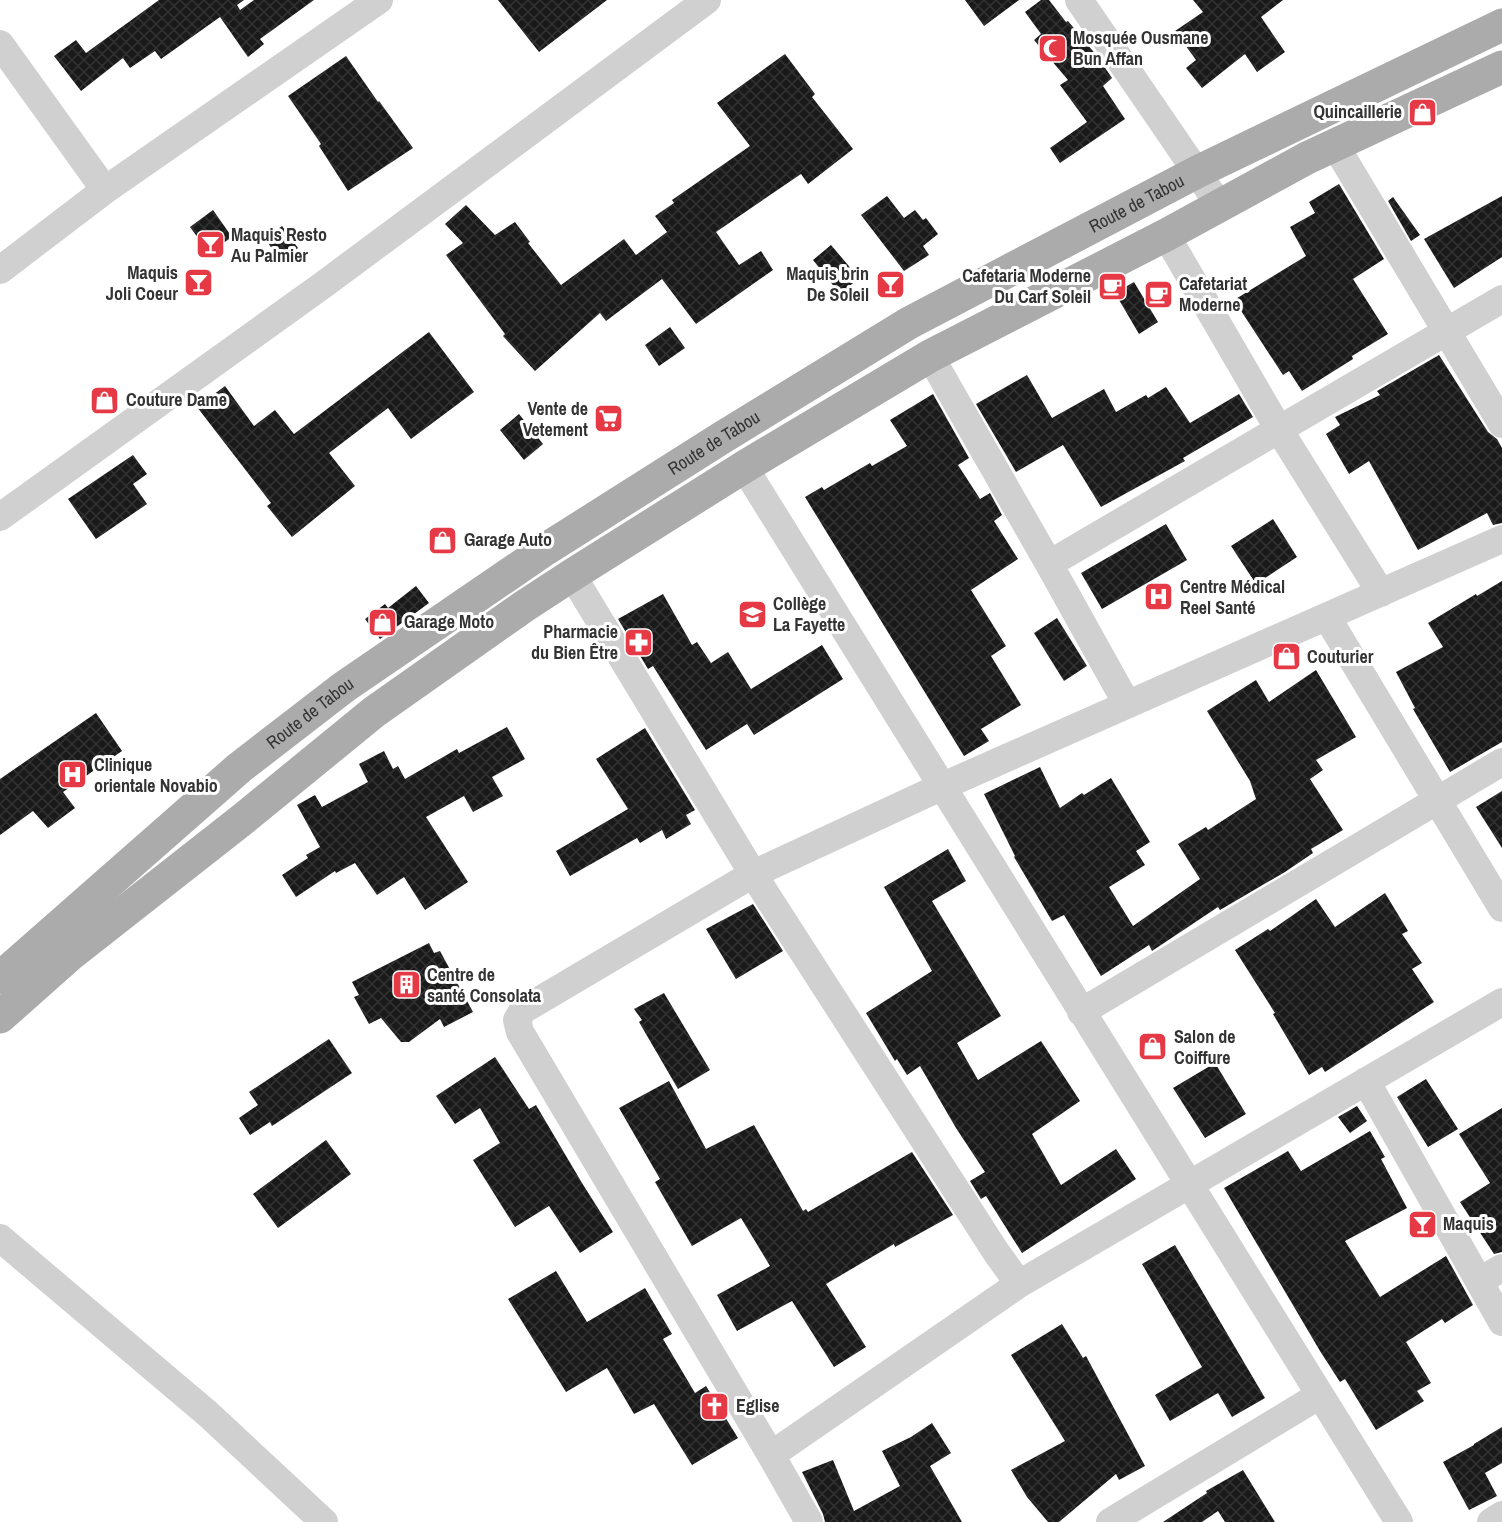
<svg xmlns="http://www.w3.org/2000/svg" width="1502" height="1522" viewBox="0 0 1502 1522" font-family="'Archivo Narrow',sans-serif">
	<style>
		.building { fill: url(#building-cross-hatch) }
		.lines { fill: none; stroke-linecap: round; stroke-linejoin: round }
		.minor { stroke: #d0d0d0; stroke-width: 28 }
		.major { stroke: #ababab; stroke-width: 33 }
		.labels { text-anchor: middle; stroke-width: 6; stroke-linejoin: round; paint-order: stroke }
		.poi-label { font-size: 18px; font-weight: bold; fill: #333; stroke: #fff; text-anchor: start }
		.street-label { font-size: 18px; fill: #333; stroke: #fff }
	</style>
	<defs>
		<pattern id="building-cross-hatch" width="8" height="8" patternUnits="userSpaceOnUse" patternTransform="scale(1.5)"><rect width="8" height="8" fill="#1a1a1a"/><path d="M0 0l8 8M0 8l8-8" fill="none" stroke="#333"/></pattern>
	</defs>
	<rect width="100%" height="100%" fill="#fff"/>
	<path class="building" d="M159 0H244L237 5 240 10 254 0H314L260 39 264 44 248 57 220 17 161 59 155 51 130 68 123 58 81 91 54 56 76 40 86 53Z
		M498 0H607L539 52Z
		M965 0H1019L984 26Z
		M1041 0H1049L1066 22 1068 21 1097 56 1112 78 1103 86 1125 119 1060 163 1050 148 1087 122 1060 85 1068 80 1034 40 1041 34 1025 12Z
		M1193 0H1283L1261 17 1285 52 1257 72 1245 54 1202 88 1186 68 1196 60 1175 31 1203 12Z
		M785 54 815 94 812 97 853 149 808 184 801 174 716 232 739 265 761 251 773 270 696 324 662 279 606 321 600 313 535 371 503 336 505 334 446 255 463 243 445 224 466 205 495 235 515 222 530 242 528 243 561 285 624 239 636 255 667 232 655 216 674 203 672 200 750 146 717 103Z
		M346 56 378 102 379 101 413 148 348 191 319 146 321 144 288 96Z
		M1339 184 1384 259 1353 279 1388 334 1352 356 1353 359 1302 391 1289 371 1283 375 1234 300 1306 256 1290 227 1315 213 1309 202Z
		M887 196 904 218 915 210 923 220 926 218 938 234 923 246 929 255 904 271 861 215Z
		M1502 196V257L1454 288 1424 239Z
		M1393 197 1420 235 1411 241 1388 201Z
		M213 210 232 237 209 253 190 227Z
		M282 226 298 248 281 261 265 239Z
		M831 245 859 278 840 294 813 260Z
		M1134 282 1158 322 1139 334 1115 293Z
		M670 327 685 348 659 366 645 345Z
		M429 332 474 392 411 439 388 408 329 453 355 486 292 537 267 506 271 503 197 407 225 386 254 426 275 410 294 434Z
		M1439 355 1488 432 1497 439 1502 448V523L1493 525 1487 513 1418 550 1369 461 1349 474 1326 434 1340 425 1335 417 1380 395 1377 391Z
		M1027 375 1052 418 1104 389 1116 412 1146 395 1148 398 1166 387 1190 423 1239 394 1253 417 1183 458 1185 461 1101 507 1063 445 1016 472 976 404Z
		M933 394 969 458 958 465 980 499 990 493 1002 515 994 521 1018 559 971 590 1006 646 991 656 1021 705 981 729 989 741 964 756 805 497 822 487 824 490 870 463 872 466 907 446 890 420Z
		M519 414 543 444 524 460 500 430Z
		M133 455 147 474 133 484 147 504 96 539 68 499Z
		M1273 519 1297 557 1256 584 1231 546Z
		M1166 524 1187 560 1102 609 1081 573Z
		M1502 581V742L1450 772 1413 709 1415 708 1396 672 1443 647 1428 623 1476 594 1477 596Z
		M416 586 429 603 380 639 365 619 385 604 388 608Z
		M663 594 692 645 697 642 711 663 728 652 751 689 822 645 843 679 754 735 747 724 706 750 653 666 648 669 618 619Z
		M1057 618 1087 666 1064 681 1034 633Z
		M1316 670 1356 737 1316 760 1323 770 1310 779 1343 830 1311 849 1313 853 1285 872 1220 910 1218 907 1152 951 1149 945 1101 976 1064 915 1052 921 1014 857 1015 856 984 794 1040 767 1060 808 1082 793 1084 795 1111 778 1150 842 1136 851 1145 865 1109 887 1133 926 1200 879 1178 844 1206 827 1208 830 1256 799 1250 781 1207 711 1256 680 1269 702Z
		M96 713 122 751 63 792 75 808 48 828 33 811 0 835V779Z
		M507 727 525 759 492 777 503 796 473 812 464 796 426 817 468 882 425 910 404 877 377 895 355 863 336 873 335 871 296 897 282 875 308 858 306 855 320 847 297 805 315 795 322 807 368 782 359 764 384 751 393 769 398 766 405 779 457 749 459 753Z
		M645 728 695 810 686 815 691 824 666 839 662 830 640 843 637 838 570 876 556 851 628 809 596 759Z
		M1502 791V848L1476 807Z
		M948 849 966 881 932 901 1001 1016 957 1043 978 1080 1041 1041 1080 1101 1032 1134 1061 1185 1116 1149 1136 1179 1022 1253 986 1196 981 1199 970 1181 985 1172 956 1128 920 1066 907 1075 897 1059 895 1061 866 1013 932 971 884 887Z
		M1385 893 1408 931 1402 934 1422 963 1412 969 1434 1002 1325 1072 1322 1067 1309 1075 1273 1014 1275 1013 1235 950 1268 929 1270 931 1316 899 1335 927Z
		M753 904 783 951 736 979 706 929Z
		M429 943 434 953 440 951 473 1012 444 1027 440 1019 409 1042H401L381 1018 369 1024 354 997 359 995 352 982Z
		M664 993 710 1070 678 1089 639 1022 642 1020 634 1009Z
		M329 1039 352 1073 272 1126 270 1122 250 1135 239 1118 258 1105 249 1092Z
		M495 1057 529 1109 536 1105 582 1183 613 1232 580 1253 549 1206 515 1227 473 1160 500 1143 480 1108 455 1124 436 1096Z
		M1215 1063 1246 1114 1205 1138 1173 1088Z
		M1426 1079 1458 1129 1428 1147 1397 1097Z
		M669 1081 706 1149 754 1125 803 1211 806 1209 808 1212 912 1152 953 1215 895 1247 894 1244 826 1284 866 1347 834 1367 792 1301 737 1331 717 1295 770 1266 741 1218 692 1246 655 1182 660 1179 619 1108Z
		M1357 1106 1367 1121 1350 1133 1338 1117Z
		M1502 1108V1252L1494 1254 1460 1202 1490 1183 1459 1134Z
		M1370 1131 1385 1157 1381 1159 1407 1208 1345 1241 1380 1297 1446 1256 1473 1305 1445 1323 1442 1319 1406 1342 1431 1383 1417 1391 1424 1401 1376 1430 1345 1379 1340 1382 1320 1351 1224 1188 1288 1151 1301 1171Z
		M326 1140 351 1174 278 1228 253 1194Z
		M1175 1245 1265 1398 1232 1417 1218 1393 1170 1421 1155 1395 1202 1367 1142 1264Z
		M556 1271 587 1322 645 1288 672 1334 663 1339 695 1393 706 1386 738 1438 692 1465 654 1404 634 1414 607 1368 566 1392 508 1299Z
		M1062 1324 1083 1358 1086 1356 1145 1466 1119 1480 1116 1474 1059 1522H1048L1027 1497 1011 1470 1065 1441 1011 1355Z
		M932 1423 951 1453 930 1466 962 1522H825L823 1514 802 1472 833 1460 854 1511 900 1486 882 1451 911 1437Z
		M1502 1427V1463L1485 1473 1497 1496 1469 1510 1443 1462 1474 1445V1444Z
		M1243 1470 1275 1522H1225L1218 1511 1202 1522H1163L1207 1493 1206 1491Z"/>
	<g class="lines">
		<path class="minor" d="M1079 0 1220 206
			M0 44 105 190
			M1335 145 1502 424
			M1166 235 1278 428 1381 593
			M0 270 105 190 379 0
			M930 356 1049 564 1127 704
			M744 467 1399 1522
			M0 517 323 285 707 0
			M1049 564 1502 299
			M572 575 753 874 996 1252 1019 1284
			M1327 617 1502 908
			M1081 1012 1502 762
			M1366 1081 1502 1322
			M0 1238 208 1414 324 1522
			M1479 1281 1502 1268
			M771 1455 1019 1284 1502 1002
			M809 1522 771 1455 520 1032 517 1020 523 1010 753 874 943 786 1502 539
			M1110 1522 1320 1395
			M1491 1522 1502 1515"/>
		<g class="major">
			<path id="s1" d="M0 978 239 768 344 687 546 549 723 437 909 323 1197 172 1502 25"/>
			<path d="M0 1017 71 954 243 819 374 712 523 607 572 575 744 467 930 356 1166 235 1307 158 1502 67"/>
		</g>
	</g>
	<defs>
		<symbol id="mosque-square" viewBox="-11 -11 22 22"><rect x="-9" y="-9" width="18" height="18" rx="4" fill="#e63946" stroke="#fff"/><path d="M3.5-4.9A6 6 0 1 0 3.5 4.9A5 5 0 1 1 3.5-4.9Z" fill="#fff"/></symbol>
		<symbol id="shop-square" viewBox="-11 -11 22 22"><rect x="-9" y="-9" width="18" height="18" rx="4" fill="#e63946" stroke="#fff"/><path d="M-5-2.5h2.3a2.7 3.5 0 0 1 5.4 0H5L5.5 6h-11ZM-1.5-2.5h3a1.5 2.3 0 0 0-3 0Z" fill="#fff"/></symbol>
		<symbol id="bar-square" viewBox="-11 -11 22 22"><rect x="-9" y="-9" width="18" height="18" rx="4" fill="#e63946" stroke="#fff"/><path d="M-6-5H6L.8 .8V4.5H3.5V6h-7V4.5H-.8V.8Z" fill="#fff"/></symbol>
		<symbol id="cafe-square" viewBox="-11 -11 22 22"><rect x="-9" y="-9" width="18" height="18" rx="4" fill="#e63946" stroke="#fff"/><path d="M-5.5-4.5H6V0H3Q3 3.5 0 3.5H-2.5Q-5.5 3.5-5.5 0ZM3-3.2v2h1.7v-2ZM-6 4.5H4V6H-6Z" fill="#fff"/></symbol>
		<symbol id="supermarket-square" viewBox="-11 -11 22 22"><rect x="-9" y="-9" width="18" height="18" rx="4" fill="#e63946" stroke="#fff"/><path d="M-6-5.5h2.5l.6 2H6L4.5 2H-2.5L-4.4-4H-6ZM-1.5 3.2a1.3 1.3 0 1 0 .1 0ZM3 3.2a1.3 1.3 0 1 0 .1 0Z" fill="#fff"/></symbol>
		<symbol id="hospital-square" viewBox="-11 -11 22 22"><rect x="-9" y="-9" width="18" height="18" rx="4" fill="#e63946" stroke="#fff"/><path d="M-5-5h3v3.5h4V-5h3V5h-3V1.5h-4V5h-3Z" fill="#fff"/></symbol>
		<symbol id="school-square" viewBox="-11 -11 22 22"><rect x="-9" y="-9" width="18" height="18" rx="4" fill="#e63946" stroke="#fff"/><path d="M0-5L7-2L0 1L-7-2ZM-4 1L0 2.5L4 1V4Q0 6-4 4Z" fill="#fff"/></symbol>
		<symbol id="pharmacy-square" viewBox="-11 -11 22 22"><rect x="-9" y="-9" width="18" height="18" rx="4" fill="#e63946" stroke="#fff"/><path d="M-2-6h4v4h4v4h-4v4h-4v-4h-4v-4h4Z" fill="#fff"/></symbol>
		<symbol id="building-square" viewBox="-11 -11 22 22"><rect x="-9" y="-9" width="18" height="18" rx="4" fill="#e63946" stroke="#fff"/><path d="M-4-6H4V6H1V3H-1V6H-4ZM-2.5-4.3h1.7v1.8h-1.7ZM.8-4.3h1.7v1.8H.8ZM-2.5-1h1.7V.8h-1.7ZM.8-1h1.7V.8H.8Z" fill="#fff"/></symbol>
		<symbol id="church-square" viewBox="-11 -11 22 22"><rect x="-9" y="-9" width="18" height="18" rx="4" fill="#e63946" stroke="#fff"/><path d="M-1.2-6h2.4v3.5h3.3v2.4h-3.3V6h-2.4V-.1h-3.3v-2.4h3.3Z" fill="#fff"/></symbol>
	</defs>
	<g fill-rule="evenodd">
		<use href="#mosque-square" x="1036" y="32" width="33" height="33"/>
		<use href="#shop-square" x="1406" y="96" width="33" height="33"/>
		<use href="#bar-square" x="194" y="228" width="33" height="33"/>
		<use href="#bar-square" x="182" y="266" width="33" height="33"/>
		<use href="#bar-square" x="874" y="268" width="33" height="33"/>
		<use href="#cafe-square" x="1096" y="270" width="33" height="33"/>
		<use href="#cafe-square" x="1142" y="278" width="33" height="33"/>
		<use href="#shop-square" x="88" y="384" width="33" height="33"/>
		<use href="#supermarket-square" x="592" y="402" width="33" height="33"/>
		<use href="#shop-square" x="426" y="524" width="33" height="33"/>
		<use href="#hospital-square" x="1142" y="580" width="33" height="33"/>
		<use href="#school-square" x="736" y="598" width="33" height="33"/>
		<use href="#shop-square" x="366" y="606" width="33" height="33"/>
		<use href="#pharmacy-square" x="622" y="626" width="33" height="33"/>
		<use href="#shop-square" x="1270" y="640" width="33" height="33"/>
		<use href="#hospital-square" x="56" y="758" width="33" height="33"/>
		<use href="#building-square" x="390" y="968" width="33" height="33"/>
		<use href="#shop-square" x="1136" y="1030" width="33" height="33"/>
		<use href="#bar-square" x="1406" y="1208" width="33" height="33"/>
		<use href="#church-square" x="698" y="1390" width="33" height="33"/>
	</g>
	<g class="labels">
		<g class="poi-label">
			<text x="1073" y="44">Mosquée Ousmane<tspan x="1073" dy="21">Bun Affan</tspan></text>
			<text x="1402" y="118" text-anchor="end">Quincaillerie</text>
			<text x="231" y="241">Maquis Resto<tspan x="231" dy="21">Au Palmier</tspan></text>
			<text x="178" y="279" text-anchor="end">Maquis<tspan x="178" dy="21">Joli Coeur</tspan></text>
			<text x="869" y="280" text-anchor="end">Maquis brin<tspan x="869" dy="21">De Soleil</tspan></text>
			<text x="1091" y="282" text-anchor="end">Cafetaria Moderne<tspan x="1091" dy="21">Du Carf Soleil</tspan></text>
			<text x="1179" y="290">Cafetariat<tspan x="1179" dy="21">Moderne</tspan></text>
			<text x="126" y="406">Couture Dame</text>
			<text x="588" y="415" text-anchor="end">Vente de<tspan x="588" dy="21">Vetement</tspan></text>
			<text x="464" y="546">Garage Auto</text>
			<text x="1180" y="593">Centre Médical<tspan x="1180" dy="21">Reel Santé</tspan></text>
			<text x="773" y="610">Collège<tspan x="773" dy="21">La Fayette</tspan></text>
			<text x="404" y="628">Garage Moto</text>
			<text x="618" y="638" text-anchor="end">Pharmacie<tspan x="618" dy="21">du Bien Être</tspan></text>
			<text x="1307" y="663">Couturier</text>
			<text x="94" y="771">Clinique<tspan x="94" dy="21">orientale Novabio</tspan></text>
			<text x="427" y="981">Centre de<tspan x="427" dy="21">santé Consolata</tspan></text>
			<text x="1174" y="1043">Salon de<tspan x="1174" dy="21">Coiffure</tspan></text>
			<text x="1443" y="1230">Maquis</text>
			<text x="736" y="1412">Eglise</text>
		</g>
		<g class="street-label">
			<text dy="6" stroke="none"><textPath href="#s1" startOffset="1380">Route de Tabou</textPath></text>
			<text dy="6" stroke="none"><textPath href="#s1" startOffset="894">Route de Tabou</textPath></text>
			<text dy="6" stroke="none"><textPath href="#s1" startOffset="408">Route de Tabou</textPath></text>
		</g>
	</g>
</svg>
